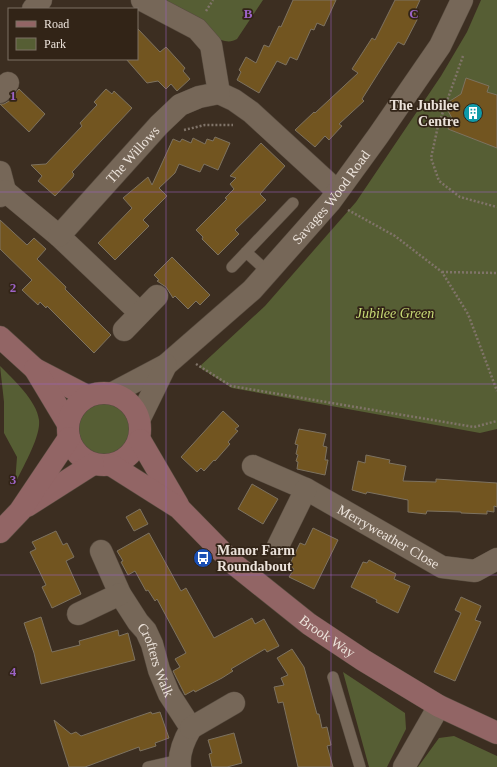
<svg xmlns="http://www.w3.org/2000/svg" width="497" height="767" viewBox="0 0 497 767" font-family="'Times New Roman',serif">
	<style>
		.green { fill: #565e34 }
		.building { fill: #725520; stroke: #7d7260 }
		.lines { fill: none; stroke-linecap: round; stroke-linejoin: round }
		.lane-casing { stroke: #574b3f; stroke-width: 12 }
		.street-casing { stroke: #574b3f; stroke-width: 23 }
		.secondary-casing { stroke: #574b3f; stroke-width: 23 }
		.path { stroke: #807469; stroke-width: 2.5; stroke-dasharray: 2 2; stroke-linecap: butt }
		.lane { stroke: #766758; stroke-width: 11 }
		.street { stroke: #766758; stroke-width: 22 }
		.secondary { stroke: #926565; stroke-width: 22 }
		.grid { fill: none; stroke: #9d63c7; stroke-width: 1; stroke-opacity: 0.55 }
		.labels { text-anchor: middle; stroke-width: 3.5; stroke-linejoin: round; paint-order: stroke }
		.poi-label { font-size: 14px; font-weight: bold; fill: #ebe2da; stroke: #322417; text-anchor: end }
		.street-label { font-size: 14px; fill: #ebe2da; stroke: #322417 }
		.park-label { font-size: 14px; font-style: italic; fill: #c8dc76; stroke: #322417 }
		.grid-label { font-size: 13px; text-anchor: middle; font-weight: bold; fill: #9d63c7; stroke: #322417; stroke-width: 3.5; stroke-linejoin: round; paint-order: stroke }
	</style>
	<rect width="100%" height="100%" fill="#3c2e21"/>
	<path class="green" d="M159 0H263L237 39C233 41 230 42 225 41 211 39 173 9 159 0Z
		M481 0H497V429L480 433 232 388 199 367 265 306 356 202 441 76 467 32Z
		M0 366C13 379 37 401 39 420 41 437 22 468 15 484L17 457 4 433V402Z
		M79 429a27 27 0 1 1 54 0a27 27 0 1 1-54 0Z
		M343 672 405 713 406 729 387 767H369Z
		M454 736 497 756V767H418L439 738Z"/>
	<path class="building" d="M293 0H336L324 26 317 23 314 30 311 29 297 60 290 57 286 65 277 61 259 93 237 80 241 72 239 70 246 57 256 63 264 45 269 47 279 26 281 27Z
		M395 0H420L414 13 419 16 404 45 398 42 362 99 364 101 339 124 342 126 329 140 325 136 315 147 295 130 314 112 315 113 358 73 352 69 372 38 375 40Z
		M137 28 160 52 166 47 185 68 183 71 190 79 177 91 171 84 166 89 158 81 147 83 126 59H137Z
		M466 78 489 86 487 92 497 95V148L448 129 452 118 448 111V106L450 101 461 94Z
		M19 89 45 114 29 132 0 104H4L9 101Z
		M106 89 112 94 114 91 132 108 72 172 74 174 73 177 55 196 38 181 42 176 31 165 46 164 82 126 80 123 97 105 94 102Z
		M215 137 230 143 218 170 204 164 200 172 179 164 175 173 159 188 167 196 143 220 149 226 115 260 98 243 132 208 123 198 148 177 152 185 173 139 180 142 182 139 191 143 193 138 205 144 207 139 213 141Z
		M261 143 285 166 260 194 266 200 235 230 239 234 218 255 202 239 203 237 196 230 227 199 225 198 234 189 230 184 236 178 230 176Z
		M0 220 27 245 34 238 46 249 37 259 66 287 65 289 111 335 94 353 47 306 46 308 40 302 38 305 22 290 32 280 0 249Z
		M172 257 210 295 200 305 196 301 188 309 175 296 173 298 166 287 157 281 159 280 154 275Z
		M223 411 239 426 235 429 238 431 228 442 230 444 215 461 214 460 204 471 201 468 197 472 181 457Z
		M299 429 326 434 323 446 327 447 325 460H328L325 475 297 469 298 462 296 461 298 455 296 454 298 445 295 444Z
		M366 455 390 460 389 463 406 466 403 481 436 482V479L497 483V507L494 506V512L487 511V514L461 513V512L427 511 426 514 408 512V500L367 492 366 494 352 490 358 461 365 463Z
		M252 484 278 499 263 524 238 509Z
		M140 509 148 524 134 531 126 517Z
		M313 528 338 540 314 589 289 577 294 569 289 566 300 543 305 545Z
		M56 531 63 545 67 543 74 557 66 561 81 594 52 608 42 587 46 585 30 552 36 549 32 542Z
		M149 533 181 591 186 588 214 638 252 618 255 624 264 619 279 646 267 652 265 649 231 669 233 671 222 678 195 692 194 690 185 695 173 671 180 667 175 659 186 653 157 599 155 601 148 590 146 591 135 571 128 575 121 562 123 561 117 551Z
		M369 560 396 574 394 579 410 586 398 613 376 602 377 600 351 587 363 562 367 563Z
		M461 597 481 606 475 620 481 622 455 681 434 672 461 613 455 610Z
		M41 617 52 652 80 645 79 641 118 630 119 636 128 633 135 660 41 684 34 653 24 623Z
		M292 649 304 667 317 714H319L322 728 327 727 331 745 327 746 333 767H298L283 702 278 703 274 687 284 685 281 678 288 675 277 658Z
		M151 712 152 714 160 712 169 738 155 743 156 746 140 751 139 747 85 767H69L54 720 71 734 76 732 81 736Z
		M234 733 242 763 227 767H212L209 754 212 753 208 740Z"/>
	<g class="lines">
		<defs>
			<path id="lane" d="M246 252 268 272
				M232 267 293 203
				M333 677 360 767
				M148 767 179 760"/>
			<g id="street">
				<path d="M33 9 41 0"/>
				<path d="M0 92 8 83"/>
				<path d="M219 93 234 100 251 112 337 191"/>
				<path d="M0 172 5 191 0 196"/>
				<path d="M5 191 59 236 140 313"/>
				<path id="s1" d="M59 236 159 125 180 105 199 97 219 93 211 45 197 29 142 0"/>
				<path d="M124 330 157 296"/>
				<path id="s2" d="M113 393 166 365 252 290 268 272 330 202 378 136 440 46 462 0"/>
				<path d="M140 418 166 365"/>
				<path id="s3" d="M253 466 306 489 442 567 475 571 497 559"/>
				<path d="M278 546 306 489"/>
				<path id="s4" d="M101 551 120 594 138 622 146 631 152 644 159 670 169 694 191 728C184 740 178 753 180 767"/>
				<path d="M78 614 120 594"/>
				<path d="M191 728 234 703"/>
				<path d="M404 767 439 706"/>
			</g>
			<g id="secondary">
				<path d="M0 337 35 369 87 396"/>
				<path d="M35 369 68 424"/>
				<circle cx="104" cy="429" r="36"/>
				<path d="M140 440 178 505"/>
				<path id="s5" d="M111 465 179 508 234 564 309 624 363 660 439 706 497 733"/>
				<path d="M27 506 93 464"/>
				<path d="M0 532 20 511 69 438"/>
			</g>
		</defs>
		<use href="#lane" class="lane-casing"/>
		<use href="#street" class="street-casing"/>
		<use href="#secondary" class="secondary-casing"/>
		<path class="path" d="M206 11 213 0
			M463 56 438 126 431 158 439 181 460 197 497 207
			M184 130 205 125H233
			M348 210 395 236 442 272 468 314 497 391
			M442 272 497 273
			M196 364 231 386 474 427 497 421"/>
		<use href="#lane" class="lane"/>
		<use href="#street" class="street"/>
		<use href="#secondary" class="secondary"/>
	</g>
	<path class="grid" d="M166 0V767M331 0V767M0 192H497M0 384H497M0 575H497"/>
	<defs>
		<symbol id="building-disc" viewBox="-11 -11 22 22"><circle r="9.5" fill="#0f9aa8" stroke="#322417"/><path d="M-4-6H4V6H1V3H-1V6H-4ZM-2.5-4.3h1.7v1.8h-1.7ZM.8-4.3h1.7v1.8H.8ZM-2.5-1h1.7V.8h-1.7ZM.8-1h1.7V.8H.8Z" fill="#fff"/></symbol>
		<symbol id="bus-disc" viewBox="-11 -11 22 22"><circle r="9.5" fill="#1a4fb4" stroke="#322417"/><path d="M-5-6H5V4H4V6H2V4H-2V6H-4V4H-5ZM-3.5-4V0h7V-4ZM-3.5 1.2v1.5H-2V1.2ZM2 1.2v1.5H3.5V1.2Z" fill="#fff"/></symbol>
	</defs>
	<g fill-rule="evenodd">
		<use href="#building-disc" x="462" y="102" width="22" height="22"/>
		<use href="#bus-disc" x="192" y="547" width="22" height="22"/>
	</g>
	<g class="labels">
		<g class="poi-label">
			<text x="459" y="110">The Jubilee<tspan x="459" dy="16">Centre</tspan></text>
			<text x="217" y="555" text-anchor="start">Manor Farm<tspan x="217" dy="16">Roundabout</tspan></text>
		</g>
		<g class="street-label">
			<text dy="5" stroke="none"><textPath href="#s1" startOffset="110">The Willows</textPath></text>
			<text dy="5" stroke="none"><textPath href="#s2" startOffset="296">Savages Wood Road</textPath></text>
			<text dy="5" stroke="none"><textPath href="#s3" startOffset="153">Merryweather Close</textPath></text>
			<text dy="5" stroke="none"><textPath href="#s5" startOffset="277">Brook Way</textPath></text>
			<text dy="5" stroke="none"><textPath href="#s4" startOffset="123">Crofters Walk</textPath></text>
		</g>
		<g class="park-label">
			<text x="395" y="318">Jubilee Green</text>
		</g>
	</g>
	<g class="grid-label">
		<text x="248" y="18">B</text>
		<text x="414" y="18">C</text>
		<text x="13" y="100">1</text>
		<text x="13" y="292">2</text>
		<text x="13" y="484">3</text>
		<text x="13" y="676">4</text>
	</g>
	<rect x="8" y="8" width="130" height="52" fill="#322417" stroke="#7c7065"/>
	<rect x="16" y="21" width="20" height="6" fill="#926565" stroke="#7c7065"/>
	<text x="44" y="28" font-size="12" fill="#ebe2da">Road</text>
	<rect x="16" y="38" width="20" height="12" fill="#565e34" stroke="#7c7065"/>
	<text x="44" y="48" font-size="12" fill="#ebe2da">Park</text>
</svg>
